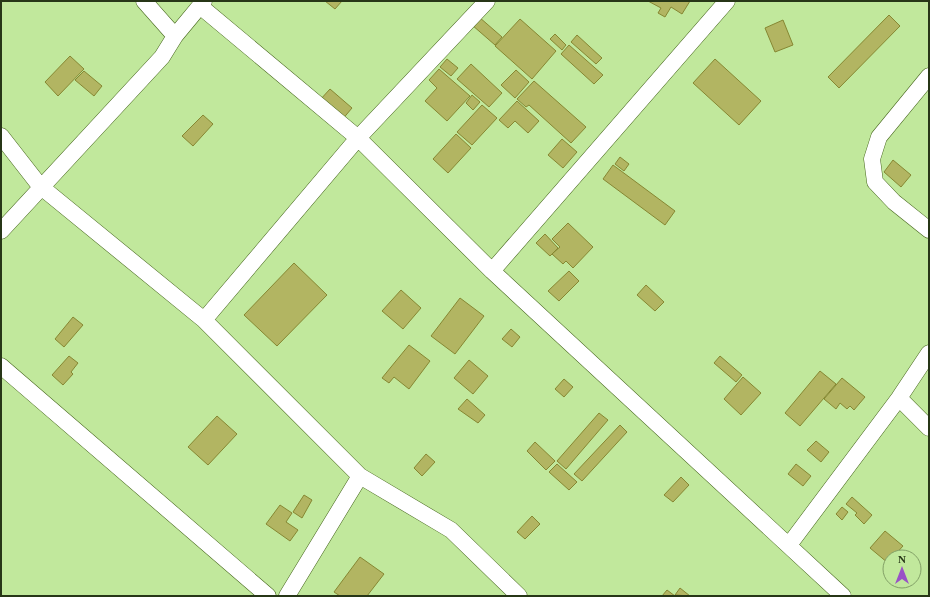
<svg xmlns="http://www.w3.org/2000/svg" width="930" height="597" viewBox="0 0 930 597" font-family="Georgia,serif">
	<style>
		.building { fill: #b2b562; stroke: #868732 }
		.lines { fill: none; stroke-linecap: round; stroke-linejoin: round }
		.minor-casing { stroke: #44641a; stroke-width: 17 }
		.minor { stroke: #fff; stroke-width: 16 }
	</style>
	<rect width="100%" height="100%" fill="#c1e89c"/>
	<path class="building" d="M325 1H342L335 9Z
		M648 1H690L682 14 671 7 665 17 658 13 661 8Z
		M889 15 900 26 839 88 828 77Z
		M479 17 502 37 495 45 472 25Z
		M520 19 556 51 532 79 495 46Z
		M783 20 793 45 775 52 765 28Z
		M555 34 566 45 562 50 550 39Z
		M577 35 602 58 596 64 571 42Z
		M569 45 603 75 594 84 561 54Z
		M70 56 84 69 58 96 45 82Z
		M447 59 458 68 451 76 440 67Z
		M715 59 761 101 739 125 693 83Z
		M471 64 502 93 489 107 457 79Z
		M439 69 470 96 447 121 425 101 437 88 429 80Z
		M516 70 529 82 515 98 501 85Z
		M84 71 102 86 94 96 75 80Z
		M534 81 586 127 571 143 529 105 526 107 517 99Z
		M330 89 352 108 341 121 319 101Z
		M472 95 480 102 473 110 466 103Z
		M517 101 539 121 528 133 515 121 508 128 499 120Z
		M482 105 497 118 472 145 457 132Z
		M203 115 213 124 193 146 182 136Z
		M456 134 471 148 448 173 433 159Z
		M562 139 577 152 563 168 548 155Z
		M620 157 629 164 624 171 615 164Z
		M893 160 911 175 901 187 884 172Z
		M613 165 675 211 665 225 603 179Z
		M568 223 593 247 573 268 566 261 563 264 552 254 560 247 552 239Z
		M545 234 558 248 550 256 536 243Z
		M294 263 327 295 277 346 244 315Z
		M569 271 579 281 559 301 548 291Z
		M646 285 664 302 655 311 637 295Z
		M401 290 421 308 403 329 382 311Z
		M460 298 484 316 455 354 431 336Z
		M73 317 83 325 64 347 55 339Z
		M511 329 520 337 512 347 502 339Z
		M409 345 430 361 409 389 394 377 389 383 382 378Z
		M69 356 78 363 71 372 73 374 63 385 52 375Z
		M720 356 742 375 736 382 714 363Z
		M469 360 488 376 473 394 454 378Z
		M820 371 836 384 800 426 785 413Z
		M743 377 761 393 741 415 724 399Z
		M842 378 865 397 854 410 850 406 847 409 840 403 836 409 824 399Z
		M564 379 573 387 564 397 555 389Z
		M467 399 485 415 478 423 458 409Z
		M599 413 608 420 566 469 557 461Z
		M217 416 237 434 208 465 188 447Z
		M620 425 627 432 582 481 574 474Z
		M816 441 829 452 821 462 807 450Z
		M535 442 555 461 546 470 527 451Z
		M426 454 435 462 422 476 414 468Z
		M557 464 577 482 569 490 549 472Z
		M796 464 811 476 803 486 788 474Z
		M681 477 689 485 673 502 664 495Z
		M304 495 312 500 302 518 293 512Z
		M852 497 872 515 864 524 855 515 857 513 846 504Z
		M280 505 292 513 286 522 298 530 290 541 266 524Z
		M842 507 848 512 842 520 836 514Z
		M532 516 540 524 525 539 517 532Z
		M885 531 903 546 893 557H890L888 563 870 548Z
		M360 557 384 574 367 596H340L334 592Z
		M680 588 690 596 675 595Z
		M667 590 675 596H662Z"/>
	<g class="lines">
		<defs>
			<path id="minor" d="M144 1 175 36
				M200 6 358 138 492 271 843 596
				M929 76 879 137 872 159 875 182 894 202 929 230
				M1 136 40 186 204 320 360 476 451 530 519 596
				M1 231 162 57 175 36 204 1
				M492 271 727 1
				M204 320 358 138 487 1
				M1 366 268 596
				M899 398 929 428
				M789 545 899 398 929 353
				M287 596 360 476"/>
		</defs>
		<use href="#minor" class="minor-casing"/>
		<use href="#minor" class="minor"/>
	</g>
	<rect width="930" height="597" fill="none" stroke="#273617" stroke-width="4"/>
	<g transform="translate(902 569)"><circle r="19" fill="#c1e89c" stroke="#83a167"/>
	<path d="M0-3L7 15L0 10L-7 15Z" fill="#9952c6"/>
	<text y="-6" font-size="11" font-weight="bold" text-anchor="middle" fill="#273617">N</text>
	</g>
</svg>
